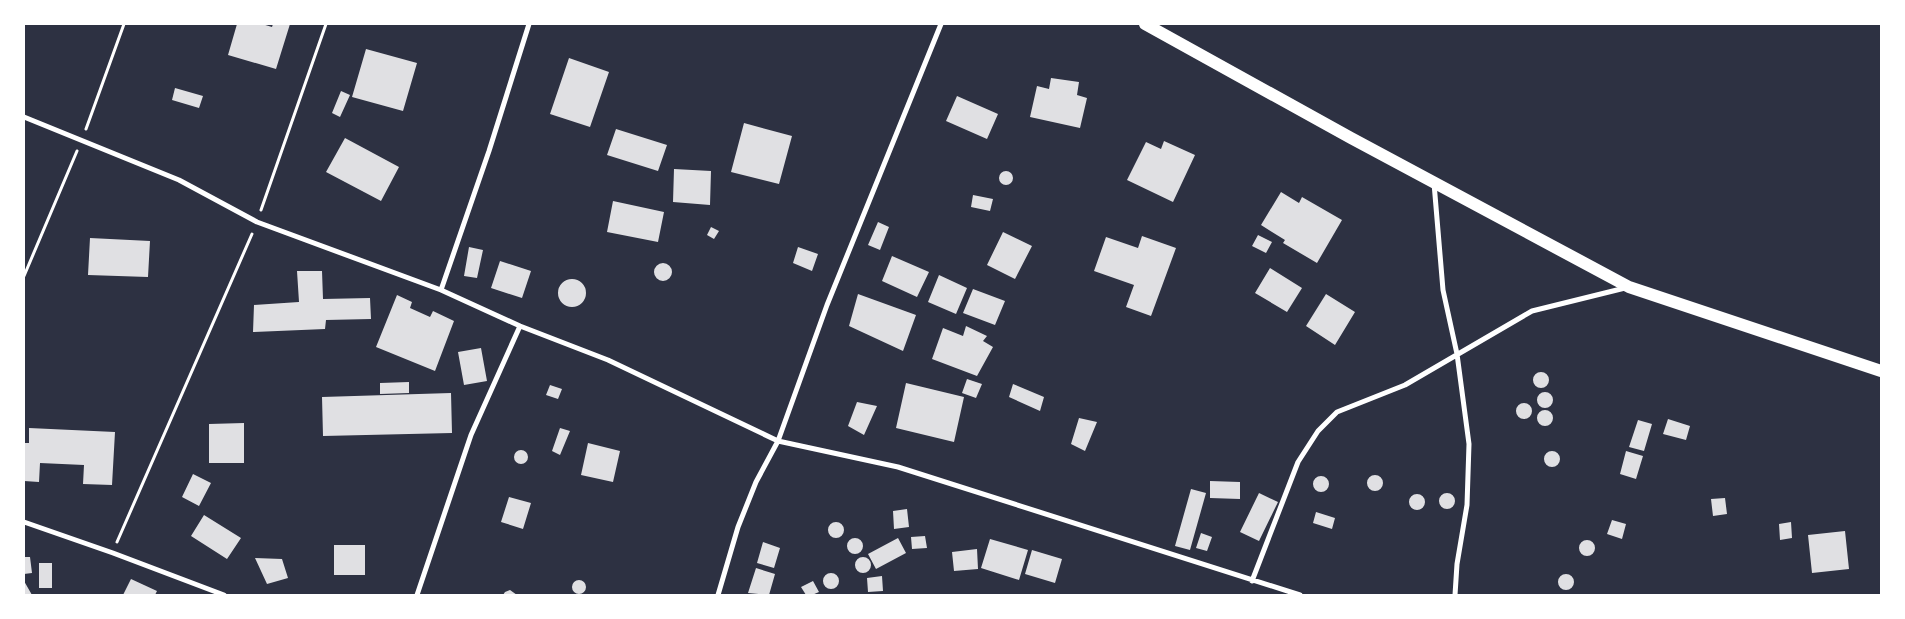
<svg xmlns="http://www.w3.org/2000/svg" width="1905" height="619" viewBox="0 0 1905 619" font-family="Georgia,serif">
	<style>
		.building { fill: #e0e0e3 }
		.lines { fill: none; stroke-linecap: round; stroke-linejoin: round }
		.path { stroke: #fff; stroke-width: 3 }
		.minor { stroke: #fff; stroke-width: 5 }
		.primary { stroke: #fff; stroke-width: 12 }
	</style>
	<rect width="100%" height="100%" fill="#2d3142"/>
	<path class="building" d="M237 24H262L272 27 273 24H290L276 69 228 55Z
		M366 49 417 63 403 111 352 97Z
		M569 58 609 72 590 127 550 114Z
		M1051 78 1079 82 1077 95 1087 98 1080 128 1030 117 1037 86 1049 89Z
		M175 88 203 96 199 108 172 100Z
		M341 91 350 95 340 117 332 113Z
		M957 96 998 114 987 139 946 121Z
		M744 123 792 136 779 184 731 172Z
		M616 129 667 145 658 171 607 155Z
		M345 138 399 167 381 201 326 172Z
		M1164 141 1195 155 1173 202 1127 180 1146 142 1161 149Z
		M674 169 711 171 710 205 673 202Z
		M999 178a7 7 0 1 1 14 0a7 7 0 1 1-14 0Z
		M1281 192 1299 203 1302 197 1342 220 1317 263 1283 243 1285 240 1261 225Z
		M973 195 993 199 990 211 971 207Z
		M613 201 664 212 658 242 607 232Z
		M878 222 889 227 880 250 868 245Z
		M711 227 719 231 714 239 707 235Z
		M1003 232 1032 246 1015 279 987 265Z
		M1258 235 1272 242 1266 253 1252 246Z
		M1142 236 1176 248 1151 316 1126 307 1134 285 1094 271 1106 237 1138 248Z
		M90 238 150 241 148 277 88 275Z
		M469 247 483 250 477 278 464 276Z
		M798 247 818 254 812 271 793 263Z
		M892 256 929 272 917 297 882 281Z
		M500 261 531 271 522 298 491 288Z
		M654 272a9 9 0 1 1 18 0a9 9 0 1 1-18 0Z
		M1270 268 1302 288 1287 312 1255 293Z
		M297 271H322L323 299 370 298 371 319 326 320 325 329 253 332 254 305 299 302Z
		M939 275 967 288 956 314 928 302Z
		M558 293a14 14 0 1 1 28 0a14 14 0 1 1-28 0Z
		M973 289 1005 301 995 325 963 313Z
		M858 294 916 315 903 351 849 326Z
		M1326 294 1355 312 1335 345 1306 326Z
		M397 295 412 302 410 308 430 317 433 311 454 321 435 371 376 347Z
		M966 326 987 336 983 341 993 347 977 376 932 359 943 328 963 336Z
		M481 348 487 381 464 385 458 352Z
		M1533 380a8 8 0 1 1 16 0a8 8 0 1 1-16 0Z
		M967 379 982 384 976 398 962 393Z
		M409 382V393L380 394V383Z
		M906 383 964 397 954 442 896 428Z
		M1013 384 1044 397 1040 411 1009 397Z
		M550 385 562 389 558 399 546 395Z
		M1537 400a8 8 0 1 1 16 0a8 8 0 1 1-16 0Z
		M451 393 452 433 323 436 322 397Z
		M857 402 877 406 864 435 848 426Z
		M1516 411a8 8 0 1 1 16 0a8 8 0 1 1-16 0Z
		M1537 418a8 8 0 1 1 16 0a8 8 0 1 1-16 0Z
		M1079 418 1097 422 1085 451 1071 444Z
		M1668 419 1690 426 1686 440 1663 434Z
		M1638 420 1652 424 1644 451 1629 447Z
		M244 423V463H209V424Z
		M29 428 115 432 112 485 83 484 84 465 40 463 39 482 24 481V443H29Z
		M560 428 570 431 560 455 552 451Z
		M588 443 620 451 613 482 581 475Z
		M514 457a7 7 0 1 1 14 0a7 7 0 1 1-14 0Z
		M1626 451 1643 456 1636 479 1620 474Z
		M1544 459a8 8 0 1 1 16 0a8 8 0 1 1-16 0Z
		M193 474 211 483 199 506 182 497Z
		M1367 483a8 8 0 1 1 16 0a8 8 0 1 1-16 0Z
		M1313 484a8 8 0 1 1 16 0a8 8 0 1 1-16 0Z
		M1210 481 1240 482V499L1210 498Z
		M1191 489 1206 493 1190 550 1175 546Z
		M1259 493 1278 502 1259 541 1240 532Z
		M1439 501a8 8 0 1 1 16 0a8 8 0 1 1-16 0Z
		M1409 502a8 8 0 1 1 16 0a8 8 0 1 1-16 0Z
		M509 497 531 503 523 529 501 522Z
		M1725 498 1727 514 1713 516 1711 499Z
		M907 509 909 527 894 529 893 511Z
		M1316 512 1335 518 1332 529 1313 523Z
		M204 515 241 538 227 559 191 536Z
		M1612 520 1626 524 1622 539 1607 534Z
		M1791 522 1792 538 1780 540 1779 524Z
		M828 530a8 8 0 1 1 16 0a8 8 0 1 1-16 0Z
		M1845 531 1849 569 1812 573 1808 535Z
		M1201 533 1212 537 1207 551 1196 548Z
		M925 536 927 548 912 549 911 537Z
		M898 538 906 553 876 569 868 554Z
		M847 546a8 8 0 1 1 16 0a8 8 0 1 1-16 0Z
		M990 539 1028 550 1019 580 981 568Z
		M1579 548a8 8 0 1 1 16 0a8 8 0 1 1-16 0Z
		M763 542 780 548 774 568 757 563Z
		M334 545H365V575H334Z
		M977 549 978 569 954 571 952 552Z
		M1032 550 1062 559 1055 583 1025 574Z
		M24 557H30L32 573 24 574Z
		M855 565a8 8 0 1 1 16 0a8 8 0 1 1-16 0Z
		M255 558 282 559 288 578 267 584Z
		M39 563H52V588H39Z
		M756 568 775 574 769 595 748 593Z
		M823 581a8 8 0 1 1 16 0a8 8 0 1 1-16 0Z
		M1558 582a8 8 0 1 1 16 0a8 8 0 1 1-16 0Z
		M882 576 883 591 868 592 867 578Z
		M131 579 157 591 155 595H123Z
		M572 587a7 7 0 1 1 14 0a7 7 0 1 1-14 0Z
		M24 581 32 595H24Z
		M813 581 819 592 812 595H806L801 587Z
		M510 590 517 595H503L505 592Z"/>
	<g class="lines">
		<path class="path" d="M86 129 124 24
			M261 210 326 24
			M24 276 77 151
			M117 542 252 234"/>
		<path class="minor" d="M24 117 179 180 257 222 441 290 520 326 608 360 778 441 898 467 1300 595
			M1434 183 1443 290 1457 354 1469 444 1467 505 1457 564 1455 595
			M441 290 489 151 529 24
			M24 522 113 553 224 595
			M1252 581 1298 462 1318 431 1337 412 1405 385 1532 311 1625 288
			M417 595 471 435 520 326
			M718 595 738 527 756 482 778 441 827 305 941 24"/>
		<path class="primary" d="M1145 24 1351 138 1629 287 1881 371"/>
	</g>
	<rect width="1905" height="619" fill="none" stroke="#ffffff" stroke-width="50"/>
</svg>
